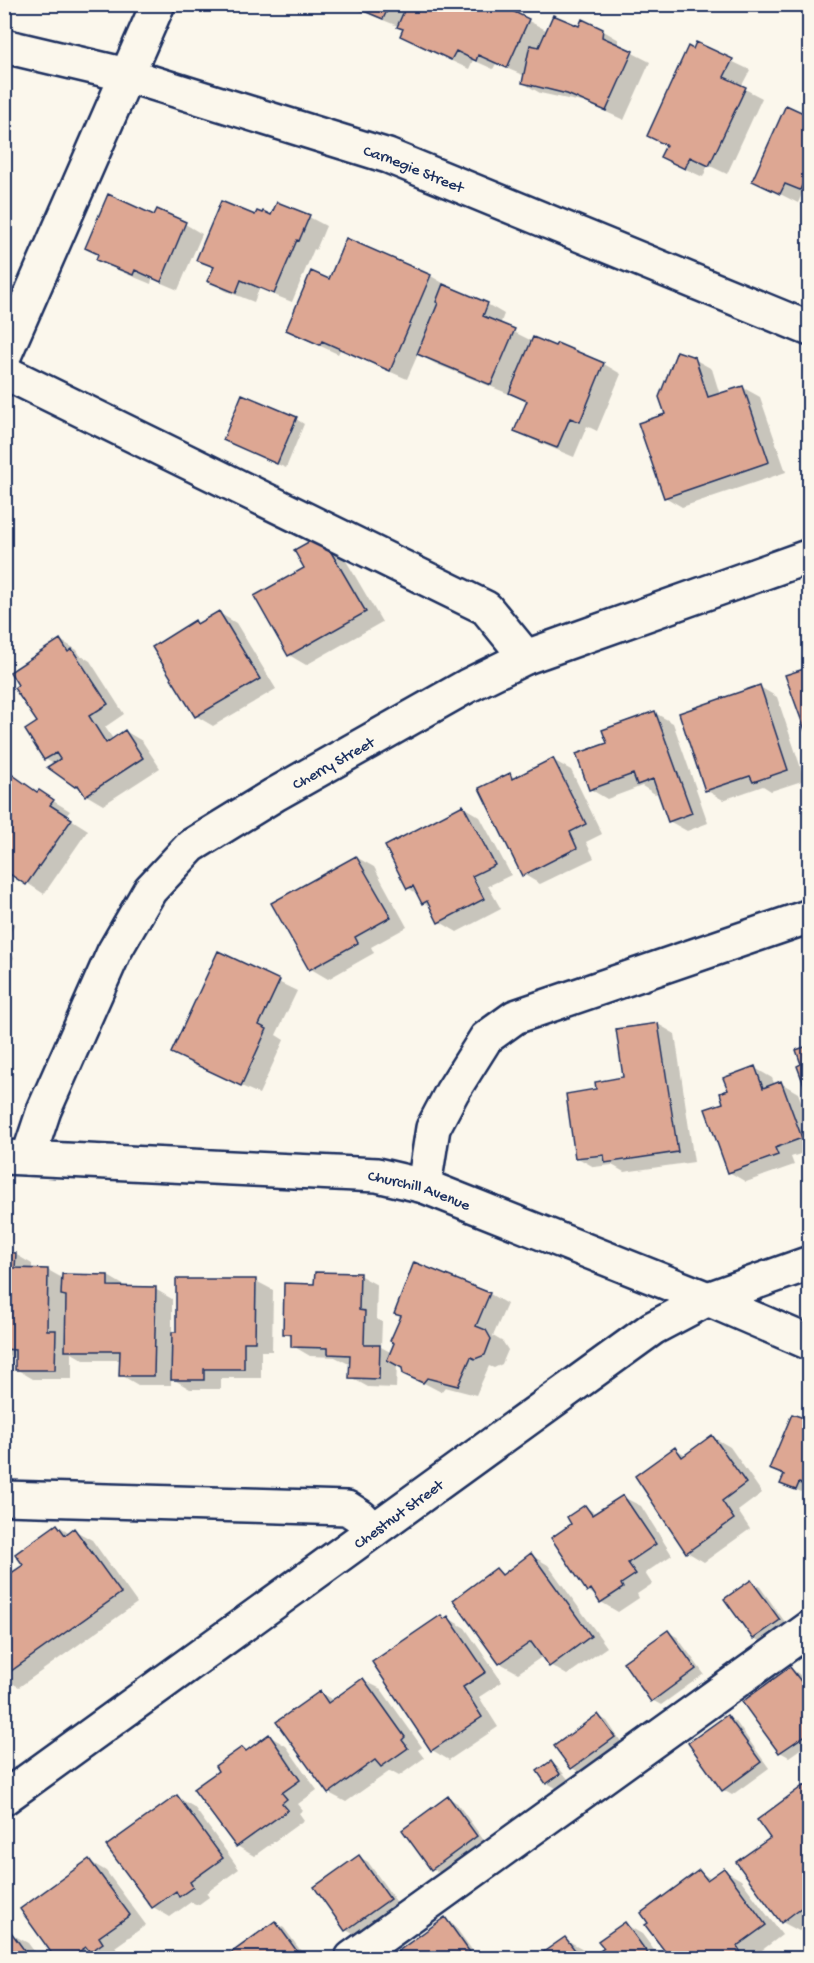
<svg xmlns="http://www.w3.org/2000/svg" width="814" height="1963" viewBox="0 0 814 1963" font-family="'Gochi Hand',sans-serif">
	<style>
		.shadow { fill: #0003 }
		.building { fill: #dda793; stroke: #1b2f5e; stroke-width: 1.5 }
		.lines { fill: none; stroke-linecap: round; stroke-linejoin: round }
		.minor-casing { stroke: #1b2f5e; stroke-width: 38 }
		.minor { stroke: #fbf7ec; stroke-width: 33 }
		.labels { text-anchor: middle; stroke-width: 5; stroke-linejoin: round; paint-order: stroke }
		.street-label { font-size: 16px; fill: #1b2f5e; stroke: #fbf7ec }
	</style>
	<rect width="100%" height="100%" fill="#fbf7ec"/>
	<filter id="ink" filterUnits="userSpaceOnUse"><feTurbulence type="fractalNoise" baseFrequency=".0167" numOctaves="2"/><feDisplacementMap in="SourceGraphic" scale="12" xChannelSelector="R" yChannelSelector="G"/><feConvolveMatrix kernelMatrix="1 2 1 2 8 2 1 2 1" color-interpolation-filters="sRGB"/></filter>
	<g filter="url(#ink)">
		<path class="shadow" d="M355 4H505L520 13 519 16 548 31 580 28 602 30 619 40V46L650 62 624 120 586 103 540 93 523 83 525 76 496 64 493 69 473 60 469 69 419 46 402 36 405 29 371 15Z
			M696 44 750 70 741 87 762 98 727 174 708 165 703 177 679 166 662 156 667 146 648 136Z
			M810 117V195L803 192 798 203 754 181Z
			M4 141 13 146 4 166Z
			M155 217 185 224 202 234 178 290 152 279 151 284 115 269 98 259Z
			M272 217H309L326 226 316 250 314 249 292 302 259 289 254 302 226 291 209 281 215 269 198 259Z
			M347 240 431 276 448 286 447 287 487 304 504 314 500 325 532 341 556 348 557 345 604 364 621 374 597 431 587 426 574 457 533 440 516 430 528 403 509 392V394L436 364 418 354 407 379 340 350 338 354 305 339 288 329 329 281Z
			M694 359 712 369 720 395 742 387 760 397 786 472 682 507 665 497 667 415Z
			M296 419 304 424 286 468 224 440Z
			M338 547 382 622 306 665 289 655 306 568 296 551Z
			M219 613 236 623 276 689 213 726 196 716V622L200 624Z
			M60 640 77 650 80 655 90 661 124 714 105 727 113 739 125 731 142 741 160 768 103 805 86 795 54 764 45 759 39 723Z
			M760 687 777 697 805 780 771 791 763 786 723 800 706 790Z
			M655 713 673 723 708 823 687 831 669 821 659 792 655 794 642 786 607 799 590 789 609 744Z
			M553 760 571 770 602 834 586 842 594 858 540 884 523 874 510 775 517 779Z
			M10 775 70 811 66 816 88 830 44 894 4 868Z
			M463 807 480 817 511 875 488 886 501 909 457 932 440 922 432 908 423 903 418 894 408 888Z
			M356 857 374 867 407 927 371 947 374 953 328 979 311 969Z
			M4 917 15 923 4 947Z
			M4 951 14 957 4 980Z
			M218 953 297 991 276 1035 284 1040 259 1094 190 1063 173 1053Z
			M658 1024 675 1034 694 1162 624 1172 612 1165 594 1167 576 1157 598 1090 624 1079Z
			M755 1068 772 1078 775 1085 781 1083 798 1093 810 1124V1151L791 1157 794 1165 746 1182 729 1172 725 1104 730 1091Z
			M4 1254H15L32 1264V1270H48L64 1279 108 1276 125 1286V1288L155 1289 172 1299V1334H178L256 1281 273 1290 272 1351H261V1378H221V1389H190L171 1378V1385H138L121 1375V1360H84L72 1353V1379H33L16 1369V1358H12L4 1354Z
			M415 1264 490 1294 507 1304 493 1336 503 1342 508 1350 502 1364 494 1368 489 1366 476 1395 445 1387 441 1392 405 1373 404 1368 397 1364 396 1388 368 1387 350 1377 351 1363H347L335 1357 310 1356 293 1346V1338L284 1333 315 1285 359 1275 377 1285 376 1319 382 1322 381 1347 392 1353 402 1317 396 1313Z
			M810 1422V1496L782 1483 785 1476 771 1468Z
			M713 1437 730 1447 762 1493 738 1511 750 1529 704 1562 687 1552 675 1449 686 1455Z
			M623 1497 641 1506 672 1555 645 1573 652 1584 637 1594 639 1598 618 1612 601 1602 598 1597 588 1591 553 1538 573 1525 585 1507 597 1514Z
			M57 1525 70 1533 74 1530 92 1540 137 1603 19 1687 4 1679V1580L25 1565Z
			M810 1541V1550L805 1544Z
			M531 1555 548 1565 607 1647 567 1675 550 1665 543 1656 518 1673 500 1663 455 1600 496 1570 505 1575Z
			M751 1582 760 1587 788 1626 763 1643 754 1638 726 1599Z
			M441 1617 445 1619 448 1618 465 1628 502 1682 479 1697 498 1727 449 1760 432 1750Z
			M668 1632 677 1637 704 1674 661 1705 652 1700Z
			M790 1668 799 1674 810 1688V1742L789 1757 780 1752 744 1702Z
			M363 1680 381 1689 422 1747 418 1750 424 1758 399 1776 390 1771 346 1802 329 1793 320 1692 334 1701Z
			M598 1716 607 1721 622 1743 581 1773 572 1768Z
			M727 1717 736 1722 769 1768 732 1795 723 1790Z
			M269 1736 286 1746 317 1790 298 1804 303 1810 299 1813 304 1820 254 1856 237 1846 220 1771 242 1749 247 1752Z
			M551 1763 559 1768 568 1779 556 1788 547 1783Z
			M804 1787 810 1790V1924L799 1931 782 1922 772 1838Z
			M177 1797 194 1807 239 1869 206 1893 209 1897 198 1905 191 1902 170 1917 153 1907Z
			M449 1798 457 1803 485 1842 440 1873 432 1868Z
			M359 1857 368 1862 398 1904 355 1935 346 1930 316 1888Z
			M89 1861 106 1871 146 1925 115 1947 119 1953 111 1958H57L22 1910Z
			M724 1870 741 1880 782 1935 753 1957 755 1958H672L647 1925 700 1872 711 1879Z
			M445 1919 453 1924 478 1958H404L399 1952Z
			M275 1923 284 1928 306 1958H237L233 1953Z
			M625 1924 642 1934 660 1958H593L606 1949Z
			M11 1934 28 1943 39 1958H4V1938Z
			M565 1939 583 1949 590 1958H544L542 1956Z"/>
		<path class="building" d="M353 4H390L383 19 352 6Z
			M407 4H502V6L529 19 507 68 478 55 476 61 456 51 451 60 400 36 403 29 397 27Z
			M553 15 579 26 582 19 603 29 602 37 633 51 606 111 567 94 522 83 530 45 539 47Z
			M696 42 733 59 724 77 746 87 709 166 690 157 685 169 660 157 666 145 647 136 688 46 693 49Z
			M786 105 810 116V184L804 181 800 190 785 184 780 194 752 181Z
			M108 194 154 215 157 209 186 222 161 282 135 270 133 275 96 260 98 254 85 248Z
			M221 201 255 215 257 211 262 213 263 211 271 215 277 202 310 215 299 241 297 240 274 294 241 280 236 293 207 281 214 267 196 260Z
			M346 238 431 275 390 371 322 341 320 345 286 330 311 271 329 279Z
			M443 284 488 303 483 316 515 329 491 385 417 354 438 303 436 302Z
			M533 337 555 346 557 343 604 363 580 422 570 418 557 448 514 431 527 401 509 393Z
			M677 351 695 357 708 397 743 386 769 462 664 498 638 423 665 414 659 397Z
			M242 394 297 417 277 464 223 440Z
			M321 535 366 612 288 656 254 596 304 568 294 550Z
			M219 611 260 679 195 717 152 647 195 620 197 624Z
			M60 639 68 652 72 649 108 704 89 716 106 743 125 730 143 758 85 796 78 785 75 787 47 767 60 759 56 753 44 760 25 730 37 722 14 688 18 685 10 672Z
			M810 667V744L785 675Z
			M760 685 788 770 753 782 750 776 705 791 679 713Z
			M655 711 692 813 668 822 653 779 637 785 633 774 589 790 576 754 607 743 602 730Z
			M553 758 586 824 570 832 577 848 522 876 479 788 510 773 512 779Z
			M10 773 37 792 39 790 54 800 50 805 72 819 26 885 4 870V779Z
			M463 805 495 865 472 876 484 899 438 923 427 901 422 904 413 886 407 889 385 846Z
			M356 856 391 917 355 937 358 943 309 970 271 903Z
			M218 951 280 980 259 1025 267 1029 241 1086 171 1053Z
			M658 1023 678 1152 605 1163 604 1155 575 1158 566 1094 596 1089 595 1082 623 1077 616 1029Z
			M810 1045V1101L797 1066 801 1064 796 1050Z
			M755 1066 763 1088 781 1081 802 1138 775 1148 778 1155 728 1173 705 1109 723 1103 720 1093 728 1090 723 1078Z
			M4 1252 16 1253 15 1268 48 1269 47 1330H56L55 1370H15V1350L4 1349Z
			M414 1262 490 1293 476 1326 486 1330 491 1339 485 1355 475 1359 471 1357 458 1386 427 1378 423 1383 403 1374 402 1368 387 1360 394 1343 390 1341 401 1316 394 1314Z
			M315 1272 360 1273 359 1310 365 1311 364 1345H380L379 1379 349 1378 350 1355 328 1354V1348L291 1347V1334H283L284 1283 314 1284Z
			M62 1274 108 1275V1286L156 1287 154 1376H119L120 1351H65L66 1296 61 1295Z
			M176 1279H256L255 1342H244V1369H204V1380H171L172 1332H176Z
			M792 1414 810 1420V1487L799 1483 796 1490 780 1484 784 1475 769 1469Z
			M712 1435 746 1483 722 1501 734 1519 686 1553 635 1476 675 1447 682 1457Z
			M623 1495 656 1544 628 1563 636 1574 621 1584 623 1588 600 1603 591 1589 587 1592 551 1538 571 1524 567 1517 585 1505 592 1515Z
			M57 1524 65 1535 74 1528 121 1593 4 1676V1578L23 1565 15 1554Z
			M531 1553 591 1636 549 1667 531 1642 499 1664 453 1600 496 1568 502 1575Z
			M751 1580 780 1620 753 1639 724 1599Z
			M441 1615 444 1619 448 1616 486 1672 463 1687 482 1717 431 1751 372 1662Z
			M668 1630 696 1669 651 1702 623 1662Z
			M790 1667 810 1693V1732L779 1753 742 1702Z
			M363 1678 405 1737 402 1740 408 1748 381 1767 375 1760 328 1794 276 1722 320 1691 328 1703Z
			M598 1714 615 1737 571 1769 554 1746Z
			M727 1715 761 1762 722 1791 688 1743Z
			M269 1734 300 1780 282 1793 287 1799 282 1803 288 1810 236 1847 193 1789 218 1771 215 1766 242 1747 246 1751Z
			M551 1761 560 1774 546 1784 537 1771Z
			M804 1785 810 1793V1901L781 1923 736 1862 770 1838 757 1820Z
			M177 1795 223 1858 190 1882 193 1887 179 1897 176 1891 152 1908 106 1846Z
			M448 1796 477 1836 431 1870 402 1830Z
			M359 1855 390 1899 345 1931 314 1887Z
			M89 1859 130 1915 99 1937 103 1943 90 1952 86 1947 70 1958H55L20 1909Z
			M724 1868 766 1925 737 1946 742 1954 736 1958H670L645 1925 648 1923 641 1913 699 1870 707 1880Z
			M445 1917 474 1958H402L397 1952Z
			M275 1921 302 1958H235L231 1953Z
			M625 1922 651 1958H590L604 1948 598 1941Z
			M11 1932 30 1958H4V1936Z
			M565 1937 581 1958H542L539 1955Z"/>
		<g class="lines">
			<defs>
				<g id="minor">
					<path id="s1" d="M4 46 127 75 388 156 810 329"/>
					<path d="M4 356 158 4"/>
					<path d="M4 372 486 608 526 657"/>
					<path id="s2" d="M4 1157 377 1175 424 1186 708 1299 810 1343"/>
					<path id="s3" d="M28 1158 44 1110 114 952 150 890 191 846 274 795 467 686 526 657 810 556"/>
					<path d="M424 1186 433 1128 452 1092 486 1038 515 1017 810 916"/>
					<path d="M4 1498 347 1508 361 1517 374 1530"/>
					<path id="s4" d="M4 1798 653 1328 708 1299 810 1263"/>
					<path d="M352 1958 810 1628"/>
				</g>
			</defs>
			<use href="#minor" class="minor-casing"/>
			<use href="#minor" class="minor"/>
		</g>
	</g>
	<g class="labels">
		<g class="street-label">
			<text dy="6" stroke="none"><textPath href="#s1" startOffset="428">Carnegie Street</textPath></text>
			<text dy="6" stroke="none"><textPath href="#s3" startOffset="520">Cherry Street</textPath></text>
			<text dy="6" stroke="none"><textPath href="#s2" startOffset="418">Churchill Avenue</textPath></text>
			<text dy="6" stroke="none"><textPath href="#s4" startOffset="486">Chestnut Street</textPath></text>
		</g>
	</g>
	<rect width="814" height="1963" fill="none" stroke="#fbf7ec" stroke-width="24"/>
	<rect x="12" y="12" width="790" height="1939" fill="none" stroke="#1b2f5e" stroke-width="2" filter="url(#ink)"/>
</svg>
